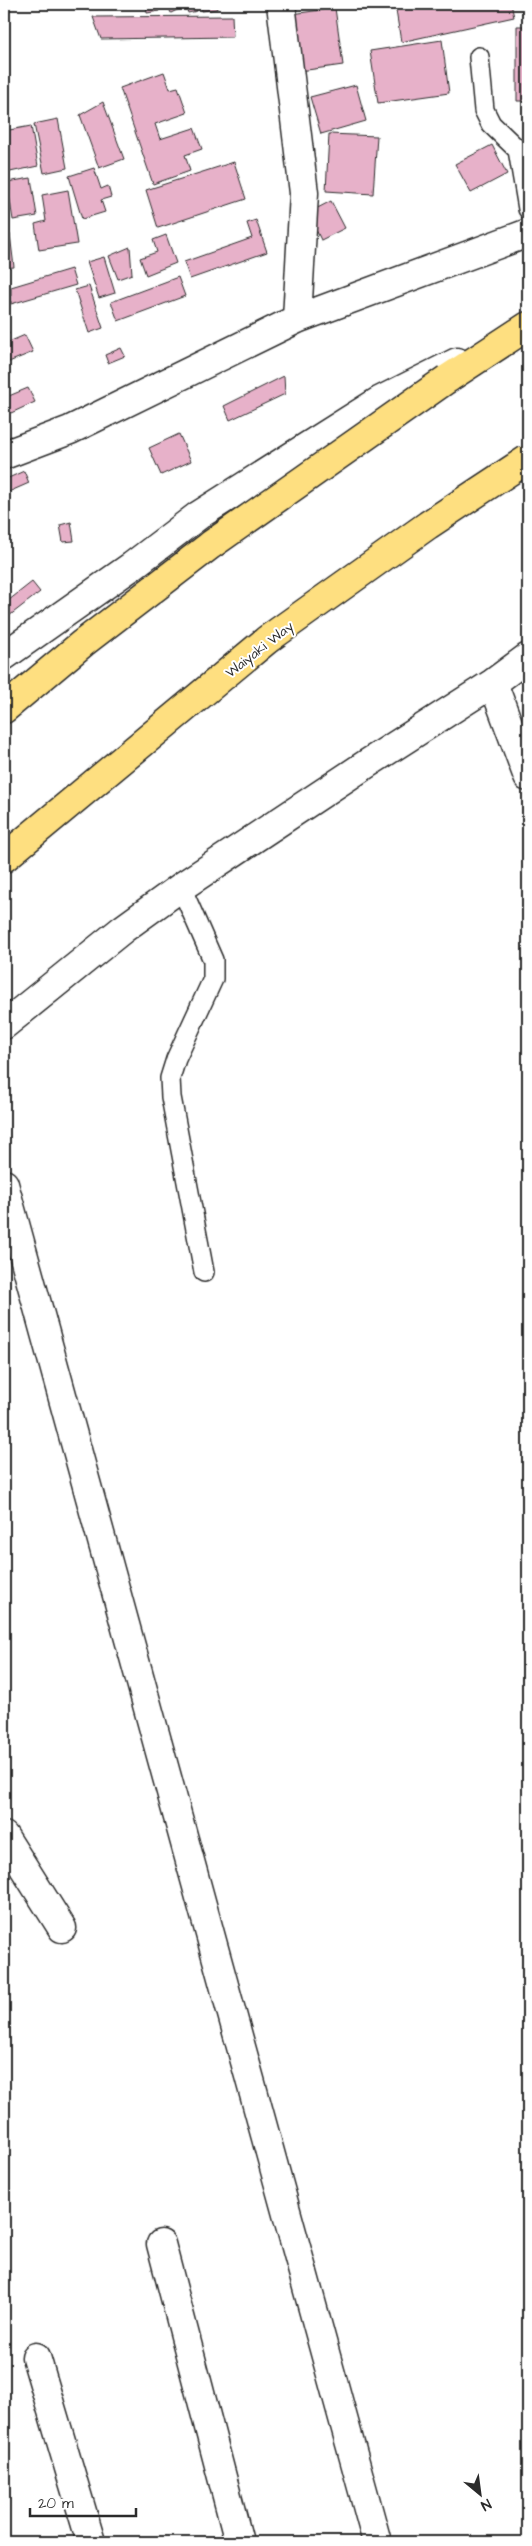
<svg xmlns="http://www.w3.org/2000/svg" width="532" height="2546" viewBox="0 0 532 2546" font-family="'Architects Daughter',sans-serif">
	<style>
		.building { fill: #e7b1c9; stroke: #2b2b2b }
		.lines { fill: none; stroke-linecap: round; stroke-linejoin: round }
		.lane-casing { stroke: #2b2b2b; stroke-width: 22 }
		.street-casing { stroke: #2b2b2b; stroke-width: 31 }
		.secondary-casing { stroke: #2b2b2b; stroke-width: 31 }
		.highway-casing { stroke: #2b2b2b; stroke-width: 31 }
		.lane { stroke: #fff; stroke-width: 19 }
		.street { stroke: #fff; stroke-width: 28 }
		.secondary { stroke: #fff; stroke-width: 28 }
		.highway { stroke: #fedf80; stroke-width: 28 }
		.highway-bridge-casing { stroke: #2b2b2b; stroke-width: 31; stroke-linecap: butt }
		.highway-bridge { stroke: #fedf80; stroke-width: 28 }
		.labels { text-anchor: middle; stroke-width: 4; stroke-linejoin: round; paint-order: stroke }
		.street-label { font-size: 14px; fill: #2b2b2b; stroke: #fff }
	</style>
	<rect width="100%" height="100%" fill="#fff"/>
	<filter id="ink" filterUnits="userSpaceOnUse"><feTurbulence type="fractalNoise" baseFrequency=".02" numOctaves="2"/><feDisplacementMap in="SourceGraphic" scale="10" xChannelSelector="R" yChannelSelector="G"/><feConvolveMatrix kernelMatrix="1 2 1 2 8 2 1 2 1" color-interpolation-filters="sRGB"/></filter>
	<g filter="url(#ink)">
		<path class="building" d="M146 4H158L159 11 147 13Z
			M167 4H176L179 9 171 13Z
			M185 4H195L197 11 188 13Z
			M201 4H216L217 9 202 11Z
			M395 4H511L514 17 401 42Z
			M335 8 343 65 300 71 292 14Z
			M232 16 233 37 101 39 93 17Z
			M517 26H528V101H517Z
			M442 40 449 93 378 103 370 51Z
			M164 72 170 89 178 87 187 113 155 124 160 139 194 128 202 149 185 155 190 171 153 184 120 88Z
			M356 85 366 121 321 134 310 97Z
			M103 102 124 159 99 168 80 115Z
			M58 119 67 168 44 173 34 124Z
			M31 126 38 166 10 172 4 131Z
			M329 134 377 136 373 194 326 191Z
			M492 145 507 174 471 193 455 164Z
			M234 162 246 199 158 228 146 190Z
			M94 168 101 189 108 186 111 197 101 200 105 212 82 219 69 176Z
			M31 178 37 216 13 220 7 182Z
			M68 190 77 244 39 250 35 224 46 221 42 195Z
			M331 201 345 228 321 240 308 213Z
			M256 220 267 252 190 279 184 262 252 238 247 223Z
			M10 234 14 267 4 268V235Z
			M166 235 176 263 146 275 140 258 157 252 153 240Z
			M130 247 132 274 118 279 109 256Z
			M104 257 115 293 99 298 87 262Z
			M71 269 76 285 11 304V287Z
			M178 277 185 296 118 321 111 302Z
			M89 286 103 328 89 333 75 290Z
			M4 320 9 334 4 335Z
			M25 335 33 352 4 364V344Z
			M121 348 125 356 108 363 105 355Z
			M284 376 285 394 230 420 224 406Z
			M28 388 35 402 11 413 4 398Z
			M179 434 191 461 161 475 149 448Z
			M24 471 29 483 4 494V480Z
			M71 522 74 541 63 542 60 525Z
			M32 582 40 592 9 616 4 610V604Z"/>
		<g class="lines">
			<defs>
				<path id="lane" d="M479 57 484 110 491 124 518 150 528 209
					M181 887 213 960V979L176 1059 170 1078 171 1097 204 1272"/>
				<path id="street" d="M281 4 304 193 297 319
					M4 455 70 430 297 319 528 233
					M493 683 528 777
					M4 1025 123 929 181 887 365 765 493 683 528 657
					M4 1184 377 2542
					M4 1836 62 1928
					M161 2244 239 2542
					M36 2357 91 2542"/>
				<path id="secondary" d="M4 656 132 566 199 515 379 401 457 362"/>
				<path id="highway" d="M447 379 528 326
					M4 709 83 643 212 544
					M4 858 268 639"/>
			</defs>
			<use href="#lane" class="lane-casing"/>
			<use href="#street" class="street-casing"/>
			<use href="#secondary" class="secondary-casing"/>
			<use href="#highway" class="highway-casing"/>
			<use href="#lane" class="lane"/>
			<use href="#street" class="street"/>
			<use href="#secondary" class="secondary"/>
			<use href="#highway" class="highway"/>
			<defs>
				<path id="highway-bridge" d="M212 544 447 379
					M268 639 428 525 528 459"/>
			</defs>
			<use href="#highway-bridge" class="highway-bridge-casing"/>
			<use href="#highway-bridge" class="highway-bridge"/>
		</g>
	</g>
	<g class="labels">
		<g class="street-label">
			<text transform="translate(259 649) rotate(-38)" y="5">Waiyaki Way</text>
		</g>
	</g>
	<rect width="532" height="2546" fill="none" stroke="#fff" stroke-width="20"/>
	<rect x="10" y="10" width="512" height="2526" fill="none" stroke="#2b2b2b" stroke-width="2" filter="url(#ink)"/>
	<g transform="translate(480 2494) rotate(151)" stroke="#ffffff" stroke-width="4" paint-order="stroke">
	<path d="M0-4L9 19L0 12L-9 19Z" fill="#2b2b2b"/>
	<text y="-8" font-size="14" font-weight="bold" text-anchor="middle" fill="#2b2b2b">N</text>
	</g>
	<path d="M30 2508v8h106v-8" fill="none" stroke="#2b2b2b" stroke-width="2.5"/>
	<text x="38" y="2508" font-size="15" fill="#2b2b2b" stroke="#ffffff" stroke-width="4" paint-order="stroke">20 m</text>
</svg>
